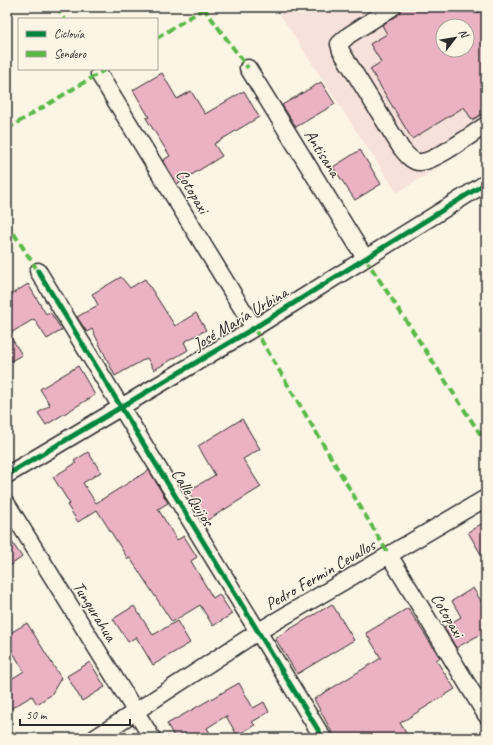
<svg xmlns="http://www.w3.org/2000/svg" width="493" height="745" viewBox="0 0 493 745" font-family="Caveat,sans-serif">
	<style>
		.built { fill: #f7e1db; fill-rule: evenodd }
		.building { fill: #ebb2c4; stroke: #2b2b2b; fill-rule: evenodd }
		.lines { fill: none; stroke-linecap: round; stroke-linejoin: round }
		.minor-casing { stroke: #2b2b2b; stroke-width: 19 }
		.minor { stroke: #fcf5e5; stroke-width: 16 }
		.quiet { stroke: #58b947; stroke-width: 4; stroke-dasharray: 8 4; stroke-linecap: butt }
		.cycleway-casing { stroke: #fcf5e5; stroke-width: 8 }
		.cycleway { stroke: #00873e; stroke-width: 5 }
		.labels { text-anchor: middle; stroke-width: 3; stroke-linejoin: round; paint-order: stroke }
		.street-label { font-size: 17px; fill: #2b2b2b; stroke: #fcf5e5 }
	</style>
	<rect width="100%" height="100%" fill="#fcf5e5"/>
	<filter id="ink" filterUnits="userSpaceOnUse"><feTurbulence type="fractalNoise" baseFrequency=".025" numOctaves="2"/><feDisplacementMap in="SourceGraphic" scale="8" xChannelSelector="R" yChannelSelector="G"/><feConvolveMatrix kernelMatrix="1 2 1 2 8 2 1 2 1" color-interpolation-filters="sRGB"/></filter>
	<g filter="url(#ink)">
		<path class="built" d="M275 7H486V138L397 193ZM443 26H467V50H443Z"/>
		<path class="building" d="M402 7H471L475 14 486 8V112L472 120 464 107 412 139 370 69 381 62 370 44 387 34 382 25 398 15ZM443 26H467V50H443Z
			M162 73 177 99 191 91 205 114 244 91 259 117 214 144 222 156 177 184 163 160 170 156 146 118 149 117 133 90Z
			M321 82 335 104 296 127 282 105Z
			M360 150 381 184 355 200 333 167Z
			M121 277 130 288 145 279 175 326 196 313 206 330 184 342 188 350 154 370 147 358 115 376 92 329 87 332 77 317 98 305 92 294Z
			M28 284 46 314 50 312 62 330 47 339 34 319 9 334 22 355 7 363V297Z
			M78 366 95 395 46 425 38 413 50 405 40 389Z
			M242 419 260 449 243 459 261 487 206 521 188 491 215 475 198 446Z
			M88 452 101 472 83 483 96 503 149 470 168 503 158 509 177 540 184 536 197 557 191 561 213 598 219 594 232 614 213 626 200 605 172 622 130 558 128 559 97 510 78 522 67 505 70 504 53 477 76 463 74 461Z
			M486 521V563L468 532Z
			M7 535 22 557 7 568Z
			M473 588 486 609V631L456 648 444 627 461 617 452 601Z
			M332 604 354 640 297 674 275 638Z
			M134 606 153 635 177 621 190 643 153 665 136 637 128 642 113 619Z
			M408 608 440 658 436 660 455 689 400 723 409 738H335L314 699 381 658 366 633Z
			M27 623 61 678 51 695 37 704 32 696 7 711V682L24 671 9 646 11 645 7 635Z
			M90 662 105 687 82 701 67 676Z
			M239 683 253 708 264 702 269 712 252 722 255 725 237 735 226 716 207 728 213 738H175L167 724Z"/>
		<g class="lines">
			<defs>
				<path id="minor" d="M393 7 349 35 339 44 341 51 401 148C406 154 412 163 421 162 436 161 472 134 486 125
					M248 68 365 258
					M99 74 254 328
					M38 271 323 738
					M7 475 254 328 486 183
					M7 504 152 738
					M389 555 486 715
					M95 738 259 631 486 498"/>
			</defs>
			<use href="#minor" class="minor-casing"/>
			<use href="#minor" class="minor"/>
			<path class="quiet" d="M57 7 65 19
				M203 7 248 68
				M157 38 206 7
				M7 129 106 69
				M7 223 38 271
				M365 258 486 443
				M254 328 389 555"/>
			<defs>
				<path id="cycleway" d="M38 271 323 738
					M7 475 254 328 486 183"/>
			</defs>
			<use href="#cycleway" class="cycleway-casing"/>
			<use href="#cycleway" class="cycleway"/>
		</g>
	</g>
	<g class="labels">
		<g class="street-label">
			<text transform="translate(323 153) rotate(58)" y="6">Antisana</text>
			<text transform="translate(193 191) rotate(59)" y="6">Cotopaxi</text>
			<text transform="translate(240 318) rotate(-31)" y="6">José María Urbina</text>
			<text transform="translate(193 497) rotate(58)" y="6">Calle Quijos</text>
			<text transform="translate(320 574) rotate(-30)" y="6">Pedro Fermin Cevallos</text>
			<text transform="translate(95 611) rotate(58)" y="6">Tungurahua</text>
			<text transform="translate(448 615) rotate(59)" y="6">Cotopaxi</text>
		</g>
	</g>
	<rect width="493" height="745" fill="none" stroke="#fcf5e5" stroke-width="24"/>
	<rect x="12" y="12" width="469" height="721" fill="none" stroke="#2b2b2b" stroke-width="1.5" filter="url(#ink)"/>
	<rect x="18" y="18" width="140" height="52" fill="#fcf5e5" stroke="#a8a49b"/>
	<rect x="26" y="31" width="20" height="6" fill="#00873e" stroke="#a8a49b"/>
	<text x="54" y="38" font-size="12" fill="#2b2b2b">Ciclovía</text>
	<rect x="26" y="51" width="20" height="6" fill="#58b947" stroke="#a8a49b"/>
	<text x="54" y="58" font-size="12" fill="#2b2b2b">Sendero</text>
	<g transform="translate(455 38) rotate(59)"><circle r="19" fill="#fcf5e5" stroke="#a8a49b"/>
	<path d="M0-3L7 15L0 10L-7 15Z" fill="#2b2b2b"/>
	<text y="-6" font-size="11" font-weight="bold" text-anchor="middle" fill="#2b2b2b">N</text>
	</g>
	<path d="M20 719v6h110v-6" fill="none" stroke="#2b2b2b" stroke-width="2"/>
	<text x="26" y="719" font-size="12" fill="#2b2b2b" stroke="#fcf5e5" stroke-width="3" paint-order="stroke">50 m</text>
</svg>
